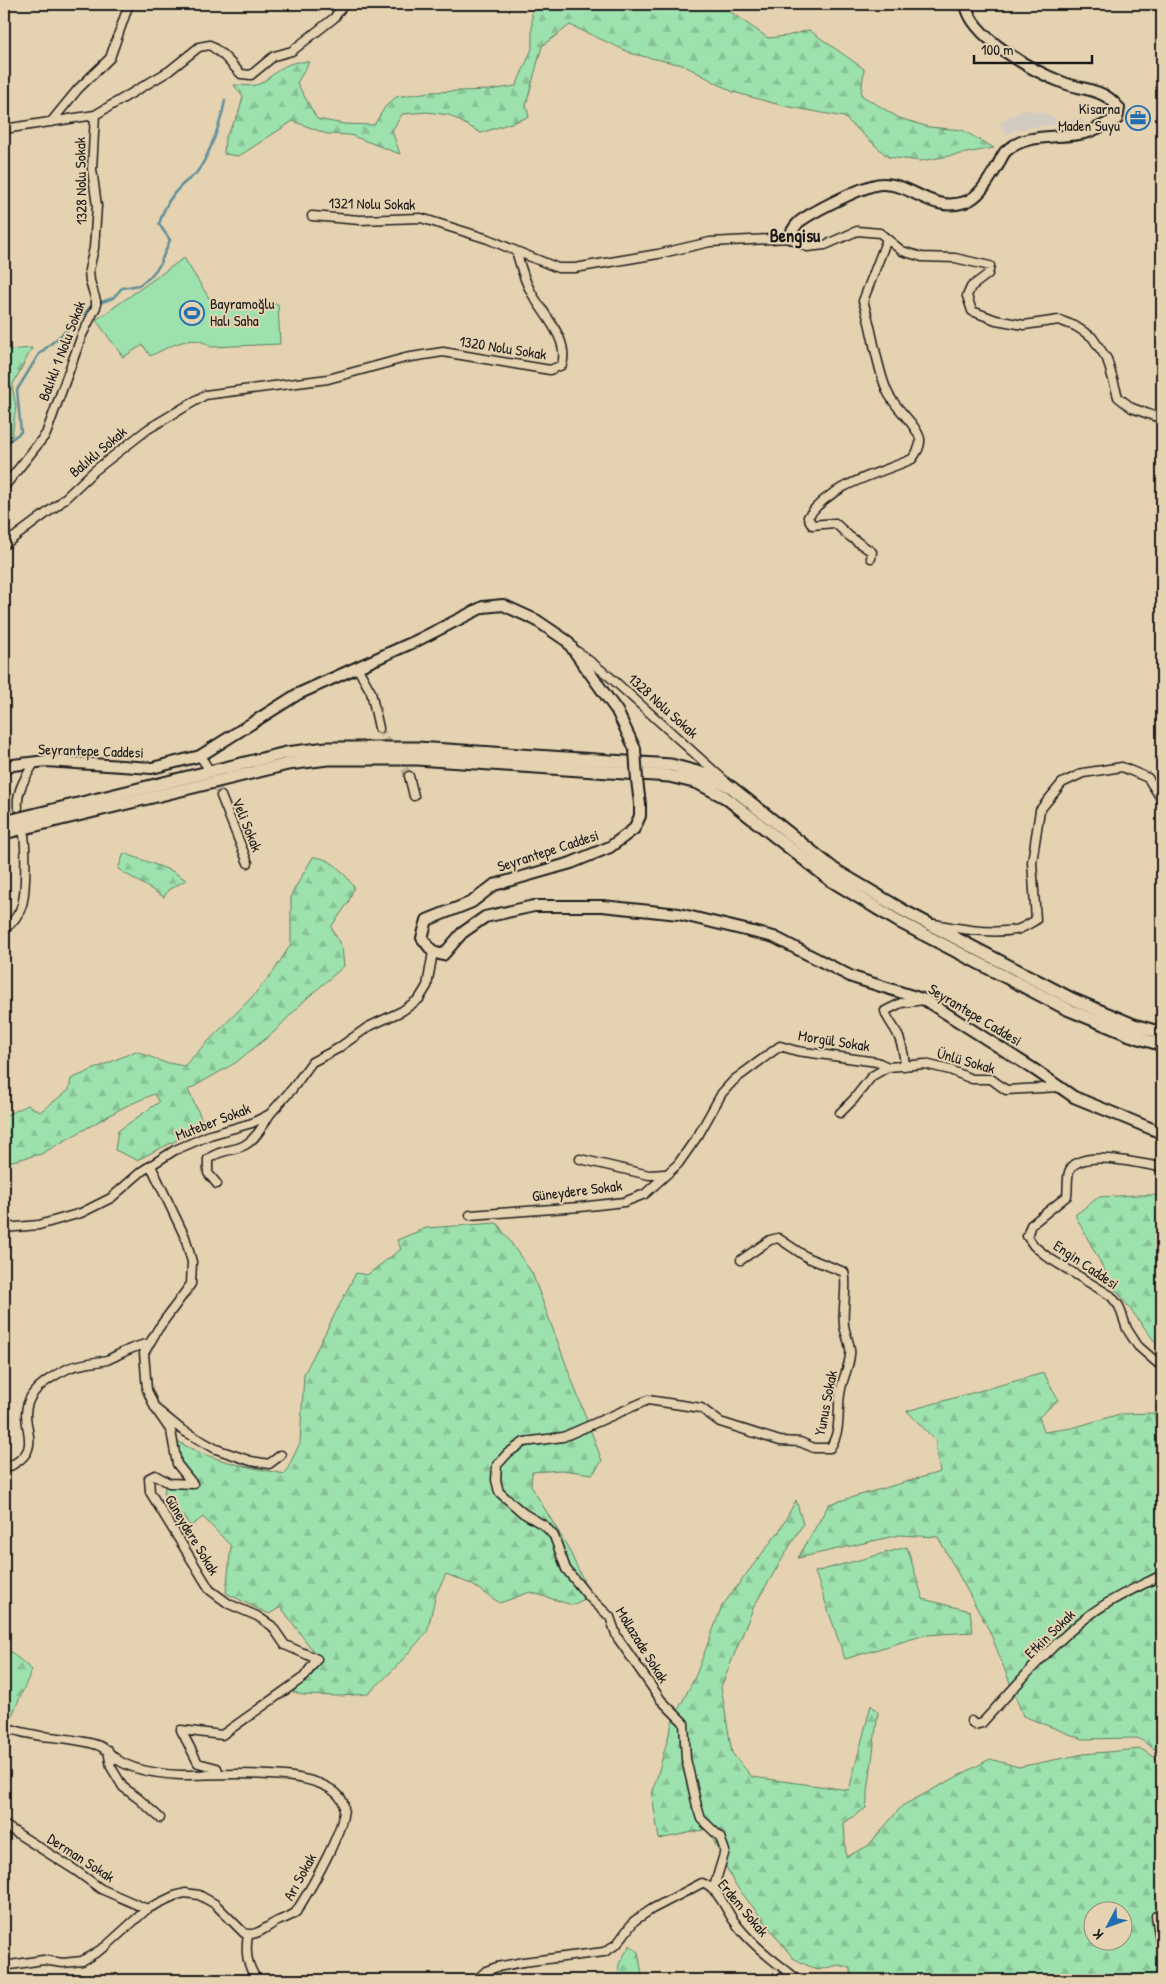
<svg xmlns="http://www.w3.org/2000/svg" width="1166" height="1984" viewBox="0 0 1166 1984" font-family="'Patrick Hand',sans-serif">
	<style>
		.built { fill: #d2cbc1 }
		.forest { fill: url(#forest-firs); stroke: #5c7f65; fill-rule: evenodd }
		.pitch { fill: #9de2ae; stroke: #5c7f65 }
		.lines { fill: none; stroke-linecap: round; stroke-linejoin: round }
		.stream { stroke: #608f99; stroke-width: 2.5 }
		.minor-tunnel { stroke: #bdae92; stroke-width: 8; stroke-dasharray: 8 4; stroke-linecap: butt }
		.minor-casing { stroke: #1c1c1c; stroke-width: 11 }
		.tertiary-casing { stroke: #1c1c1c; stroke-width: 14 }
		.secondary-casing { stroke: #1c1c1c; stroke-width: 15 }
		.minor { stroke: #e5d2b0; stroke-width: 8 }
		.tertiary { stroke: #e5d2b0; stroke-width: 10 }
		.secondary { stroke: #e5d2b0; stroke-width: 11 }
		.tertiary-bridge-casing { stroke: #1c1c1c; stroke-width: 14; stroke-linecap: butt }
		.tertiary-bridge { stroke: #e5d2b0; stroke-width: 10 }
		.labels { text-anchor: middle; stroke-width: 4; stroke-linejoin: round; paint-order: stroke }
		.poi-label { font-size: 15px; fill: #1c1c1c; stroke: #e5d2b0; text-anchor: end }
		.street-label { font-size: 15px; fill: #1c1c1c; stroke: #e5d2b0 }
		.quarter-label { font-size: 18px; font-weight: bold; fill: #1c1c1c; stroke: #e5d2b0 }
	</style>
	<defs>
		<pattern id="forest-firs" width="22" height="20" patternUnits="userSpaceOnUse" patternTransform="scale(1.25)"><rect width="22" height="20" fill="#9de2ae"/><path d="M5 1l3.5 6h-7zM16 11l3.5 6h-7z" fill="#87c195"/></pattern>
	</defs>
	<rect width="100%" height="100%" fill="#e5d2b0"/>
	<filter id="ink" filterUnits="userSpaceOnUse"><feTurbulence type="fractalNoise" baseFrequency=".02" numOctaves="2"/><feDisplacementMap in="SourceGraphic" scale="10" xChannelSelector="R" yChannelSelector="G"/><feConvolveMatrix kernelMatrix="1 2 1 2 8 2 1 2 1" color-interpolation-filters="sRGB"/></filter>
	<g filter="url(#ink)">
		<path class="built" d="M1032 109 1033 113 1042 112 1059 120 1084 119V124L1044 125 1014 130 1008 135 999 124 1007 117 1018 114V112Z"/>
		<path class="forest" d="M534 4H719L768 38 787 36 809 30 864 69 861 95 899 118 929 127 962 130 994 148 921 161 888 157 844 117 780 105 733 92 683 65 633 54 570 25 542 46 526 105 529 117 481 133 449 115 427 112 402 114 392 131 400 154 350 135 327 134 293 121 239 156 224 154 225 138 238 115 243 97 234 85C241 85 252 87 259 84 279 73 283 60 309 62L297 83 317 119 344 124 374 125 385 107 396 97 430 92 489 90 516 86 532 49V14Z
			M32 348 12 386 16 406 12 436H4V354L8 350Z
			M124 853 172 871 186 880 168 890 164 897 118 869Z
			M313 857C333 858 343 872 354 887L348 903 331 927 342 948 344 966 305 1000 274 1032 235 1063 188 1090 205 1126 137 1160 115 1150 118 1131 159 1102 154 1094 124 1107 41 1154 4 1163V1116L28 1105 40 1112 69 1090 71 1079 136 1051 163 1062 184 1066 252 997 274 971 291 944V895Z
			M1137 1195H1162V1351L1113 1286 1075 1215 1099 1197Z
			M497 1223 532 1273 602 1461 593 1474 562 1470 532 1472 531 1486 567 1546 591 1596 572 1605 530 1592 500 1603 471 1584 446 1574 436 1594 427 1632 394 1669 368 1694 341 1696 303 1695 292 1692 313 1674 321 1662 281 1607 269 1614 226 1593 231 1546 203 1517 191 1526 164 1497 165 1486 183 1487 186 1480 177 1441C211 1461 247 1467 285 1474L300 1443 304 1374 356 1273 367 1275 401 1249 397 1240 426 1228Z
			M1044 1373 1058 1400 1039 1417 1044 1432 1072 1428 1120 1414 1154 1413 1162 1456V1754L1138 1738 1082 1739 1023 1716 990 1632 938 1537 899 1535 798 1558 829 1504 940 1472 935 1440 907 1411Z
			M796 1500 803 1524 754 1606 721 1687 732 1753 752 1777 849 1790 871 1705 878 1712 866 1808 844 1823 846 1857 868 1846 902 1806 990 1759 1019 1767 1084 1754 1141 1749 1162 1762V1889L1155 1901 1162 1923V1980H853L850 1968 839 1965 817 1970 793 1958 734 1883 708 1829 659 1839 652 1795 673 1720 696 1675 722 1606 780 1530ZM1094 1912H1124V1942H1094Z
			M907 1547 923 1599 970 1611 973 1632 925 1635 845 1659 815 1572Z
			M4 1646 32 1670 9 1722 4 1720Z
			M630 1945 638 1952 643 1980H618L619 1964Z"/>
		<path class="pitch" d="M184 258 214 306 278 304 280 344 211 347C193 331 168 348 150 356L143 345 123 357 96 320Z"/>
		<g class="lines">
			<path class="stream" d="M4 440 9 441 21 432 17 390 39 354 75 323 91 306 113 298 122 288 139 285 149 278 159 266 170 240 159 224C163 210 171 195 182 185 187 180 193 177 197 172 209 157 222 119 225 100"/>
			<path class="minor-tunnel" d="M379 728 409 776
				M212 778 221 796"/>
			<defs>
				<path id="minor" d="M51 122 78 89 110 58 129 4
					M4 129 95 115 169 71 199 47 210 45 223 55 241 74 251 75 274 56 292 51 334 18 344 4
					M312 216 360 220 421 218 488 239 516 251
					M4 487 46 434 82 335 96 307V301L90 281 89 270 94 248 97 206 92 169 95 115
					M4 545 60 503 94 471 148 429 205 395 328 379 405 358 443 352 550 370 562 365C570 337 540 312 529 288 523 277 520 263 516 251L558 268H575L658 254 710 242 790 238 807 247 825 245 857 231 880 233 902 251 922 257 955 258 990 266 988 274 971 287 967 296 972 311 996 320 1024 325 1059 320 1075 326 1092 337 1107 359 1118 397 1132 408 1162 419
					M871 558 872 552 849 536 835 523 812 525 808 517C832 483 876 475 912 459 916 454 921 447 920 439 916 423 894 408 887 391 875 362 873 330 863 301L887 239
					M578 652 610 677 725 781
					M357 667 371 692 379 728
					M200 756 206 765
					M409 776 414 796
					M221 796 248 863
					M18 807C16 791 26 777 34 763
					M934 924C960 929 989 934 1015 930 1022 929 1030 923 1036 920L1032 862 1040 810 1062 783 1083 773 1122 767 1148 778 1162 800
					M4 930C11 924 19 915 22 905 26 891 26 851 24 835
					M905 1066C904 1054 902 1043 897 1033 893 1025 887 1019 885 1011L901 1003 924 1000
					M840 1113 853 1100 872 1076 888 1067 925 1064 950 1070 972 1079H991L1006 1090 1060 1087
					M580 1159 649 1175 664 1174
					M151 1166 185 1237 192 1262 191 1284 158 1329 144 1353 147 1390 155 1408 182 1430 216 1449 251 1461 269 1464 281 1455
					M1162 1167C1142 1165 1078 1146 1069 1172 1067 1179 1068 1189 1067 1196L1031 1225 1027 1236 1034 1246 1049 1258 1111 1296 1119 1306 1127 1329 1138 1346 1162 1367
					M217 1184 208 1173V1159C223 1148 232 1152 245 1145 257 1138 263 1125 270 1114
					M470 1215 580 1207 624 1202 645 1194 678 1164 699 1134 722 1093 734 1080 780 1046 797 1051 877 1062 888 1067
					M4 1228 39 1225 81 1213 111 1198 142 1171 175 1150 210 1135 252 1123 270 1114 293 1088 312 1062 337 1049 368 1027 402 1011 419 999 427 986 433 952
					M155 1408 171 1431 177 1464 193 1484 169 1483 155 1475 149 1478 150 1492 210 1590 229 1604 257 1616 272 1626 285 1645 317 1659 304 1677 222 1735 181 1730 198 1763 217 1768 219 1774
					M4 1469C53 1448 12 1425 32 1395 39 1384 58 1373 69 1368 81 1363 95 1363 107 1360 114 1357 121 1353 128 1350 134 1347 142 1345 150 1343
					M971 1721 975 1725 982 1723C1015 1687 1052 1643 1091 1614 1112 1598 1138 1587 1162 1575
					M4 1727C16 1731 28 1734 41 1736 60 1738 78 1739 97 1745 105 1747 109 1753 115 1758 132 1771 160 1774 180 1775 216 1776 325 1764 343 1802 351 1821 308 1893 296 1912 290 1917 285 1918 278 1921 268 1925 256 1938 244 1933L215 1904 199 1895 185 1893 174 1896 147 1909 105 1947 82 1961 63 1963 43 1960 4 1966
					M108 1750 111 1767 123 1787 139 1799 160 1818
					M4 1825 75 1870 101 1889 147 1909
					M713 1890 725 1851 720 1837 701 1819 697 1806 686 1759 684 1723 661 1700 638 1667 617 1637 610 1617 588 1596 566 1569 554 1536 545 1526 523 1513 499 1492 496 1480 497 1465 508 1453 524 1442 563 1437 648 1400 701 1408 720 1422 780 1441 800 1442 814 1448H830C843 1428 836 1410 841 1389 843 1378 849 1367 850 1355 852 1346 845 1335 844 1325 842 1311 848 1283 844 1272L808 1258 778 1238 770 1240 741 1260
					M1156 1916 1162 1952
					M248 1935C245 1953 247 1965 257 1980
					M476 1980 486 1971 497 1967 523 1962 604 1952 617 1944 634 1921 652 1909 702 1883C719 1889 724 1907 734 1921 751 1945 776 1962 798 1980"/>
				<path id="tertiary" d="M790 238C791 231 794 227 799 222 812 212 866 184 882 184 912 183 931 213 965 202 980 197 990 178 998 165 1000 161 1002 156 1005 152 1025 132 1061 139 1085 133 1096 130 1107 123 1117 119L1119 108C1115 104 1112 100 1107 97 1096 89 1077 88 1064 83 1035 72 970 37 966 4
					M4 769 13 765 46 761 152 768 200 756 298 694 418 640 483 607 503 605 536 620 567 641 617 711 635 749
					M637 780 640 804V816L634 829 610 847 571 863 494 885 472 902 427 920 422 938 433 952 443 955 462 933 485 917 534 906H602L679 914 774 937 852 977 925 1000 1035 1070 1074 1097 1162 1133"/>
				<path id="secondary" d="M4 822 286 753 327 748H417L671 765 701 773 731 787 835 870 904 911 1072 999 1134 1025 1162 1033
					M4 833 288 764 328 759H417L669 776 698 783 725 797 829 879 898 921 1067 1009 1130 1035 1162 1045"/>
			</defs>
			<use href="#minor" class="minor-casing"/>
			<use href="#tertiary" class="tertiary-casing"/>
			<use href="#secondary" class="secondary-casing"/>
			<use href="#minor" class="minor"/>
			<use href="#tertiary" class="tertiary"/>
			<use href="#secondary" class="secondary"/>
			<defs>
				<path id="tertiary-bridge" d="M635 749 637 780"/>
			</defs>
			<use href="#tertiary-bridge" class="tertiary-bridge-casing"/>
			<use href="#tertiary-bridge" class="tertiary-bridge"/>
		</g>
	</g>
	<defs>
		<symbol id="office-ring" viewBox="-11 -11 22 22"><circle r="9.5" fill="#e5d2b0" stroke="#1f6fb2" stroke-width="1.5"/><path d="M-6-3h4V-5.5h4V-3h4V5H-6ZM-1-4.5V-3h2v-1.5ZM-6 0V1H6V0Z" fill="#1f6fb2"/></symbol>
		<symbol id="stadium-ring" viewBox="-11 -11 22 22"><circle r="9.5" fill="#e5d2b0" stroke="#1f6fb2" stroke-width="1.5"/><path d="M0-5a6.5 5 0 1 0 0 10a6.5 5 0 1 0 0-10ZM-3.5-1.8h7v3.6h-7Z" fill="#1f6fb2"/></symbol>
	</defs>
	<g fill-rule="evenodd">
		<use href="#office-ring" x="1124" y="104" width="28" height="28"/>
		<use href="#stadium-ring" x="178" y="299" width="28" height="28"/>
	</g>
	<g class="labels">
		<g class="poi-label">
			<text x="1120" y="114">Kisarna<tspan x="1120" dy="17">Maden Suyu</tspan></text>
			<text x="210" y="309" text-anchor="start">Bayramoğlu<tspan x="210" dy="17">Halı Saha</tspan></text>
		</g>
		<g class="street-label">
			<text transform="translate(81 181) rotate(-91)" y="5">1328 Nolu Sokak</text>
			<text transform="translate(372 204) rotate(1)" y="5">1321 Nolu Sokak</text>
			<text transform="translate(503 348) rotate(9)" y="5">1320 Nolu Sokak</text>
			<text transform="translate(62 351) rotate(-69)" y="5">Balıklı 1 Nolu Sokak</text>
			<text transform="translate(98 452) rotate(-40)" y="5">Balıklı Sokak</text>
			<text transform="translate(663 706) rotate(42)" y="5">1328 Nolu Sokak</text>
			<text transform="translate(91 751) rotate(2)" y="5">Seyrantepe Caddesi</text>
			<text transform="translate(247 825) rotate(68)" y="5">Veli Sokak</text>
			<text transform="translate(548 851) rotate(-18)" y="5">Seyrantepe Caddesi</text>
			<text transform="translate(975 1015) rotate(31)" y="5">Seyrantepe Caddesi</text>
			<text transform="translate(834 1041) rotate(9)" y="5">Morgül Sokak</text>
			<text transform="translate(966 1061) rotate(16)" y="5">Ünlü Sokak</text>
			<text transform="translate(213 1122) rotate(-21)" y="5">Muteber Sokak</text>
			<text transform="translate(577 1191) rotate(-7)" y="5">Güneydere Sokak</text>
			<text transform="translate(1086 1265) rotate(34)" y="5">Engin Caddesi</text>
			<text transform="translate(826 1403) rotate(-79)" y="5">Yunus Sokak</text>
			<text transform="translate(192 1535) rotate(59)" y="5">Güneydere Sokak</text>
			<text transform="translate(1050 1634) rotate(-44)" y="5">Etkin Sokak</text>
			<text transform="translate(642 1645) rotate(58)" y="5">Mollazade Sokak</text>
			<text transform="translate(81 1858) rotate(33)" y="5">Derman Sokak</text>
			<text transform="translate(300 1877) rotate(-61)" y="5">Arı Sokak</text>
			<text transform="translate(743 1908) rotate(50)" y="5">Erdem Sokak</text>
		</g>
		<g class="quarter-label">
			<text x="795" y="242">Bengisu</text>
		</g>
	</g>
	<rect width="1166" height="1984" fill="none" stroke="#e5d2b0" stroke-width="20"/>
	<rect x="10" y="10" width="1146" height="1964" fill="none" stroke="#1c1c1c" stroke-width="2" filter="url(#ink)"/>
	<g transform="translate(1108 1926) rotate(229)"><circle r="24" fill="#e5d2b0" stroke="#958975"/>
	<path d="M0-4L9 19L0 12L-9 19Z" fill="#1f6fb2"/>
	<text y="-8" font-size="14" font-weight="bold" text-anchor="middle" fill="#1c1c1c">K</text>
	</g>
	<path d="M974 55v8h118v-8" fill="none" stroke="#1c1c1c" stroke-width="2.5"/>
	<text x="981" y="55" font-size="15" fill="#1c1c1c" stroke="#e5d2b0" stroke-width="4" paint-order="stroke">100 m</text>
</svg>
